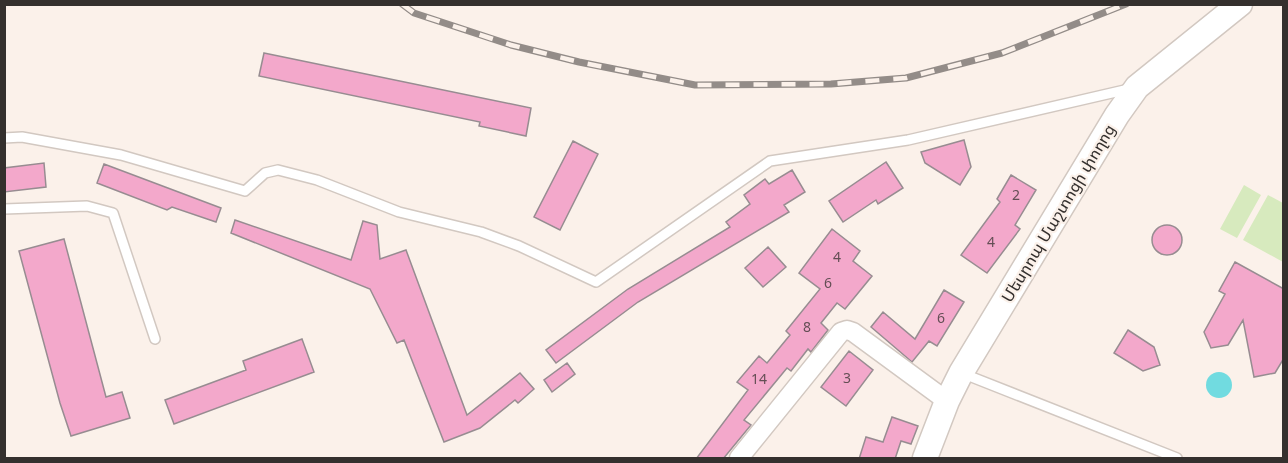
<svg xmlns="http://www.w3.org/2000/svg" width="1288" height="463" viewBox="0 0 1288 463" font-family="Georgia,'Noto Sans Armenian',serif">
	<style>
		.green { fill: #d7eabe }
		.water { fill: #71dbe0 }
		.building { fill: #f3a8cb; stroke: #978c91; stroke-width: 1.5 }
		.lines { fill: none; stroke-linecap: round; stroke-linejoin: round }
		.lane-casing { stroke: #d2c8c1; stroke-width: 12 }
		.street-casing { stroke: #d2c8c1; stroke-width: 21 }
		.secondary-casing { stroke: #d2c8c1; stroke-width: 27 }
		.lane { stroke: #fff; stroke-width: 9 }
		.street { stroke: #fff; stroke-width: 18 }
		.secondary { stroke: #fff; stroke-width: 24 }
		.rail-casing { stroke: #938c88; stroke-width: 7 }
		.rail { stroke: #fbf1ea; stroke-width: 4.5; stroke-dasharray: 14; stroke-linecap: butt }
		.labels { text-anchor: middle; stroke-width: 4.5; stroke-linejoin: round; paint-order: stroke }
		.number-label { font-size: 14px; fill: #644e55 }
		.street-label { font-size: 16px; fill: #34302e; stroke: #fbf1ea }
	</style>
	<rect width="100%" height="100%" fill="#fbf1ea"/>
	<path class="green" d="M1244 185 1261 195 1237 238 1220 229Z
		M1268 195 1283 203V262L1243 240Z"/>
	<path class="water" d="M1206 385a13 13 0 1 1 26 0a13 13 0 1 1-26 0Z"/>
	<path class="building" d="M264 53 531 108 526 136 479 126 480 122 259 76Z
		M964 140 971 167 960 185 925 163 921 152Z
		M573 141 598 154 560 230 534 217Z
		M886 162 903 188 878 204 876 200 843 222 829 201Z
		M44 163 46 187 4 192V168Z
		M104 164 221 208 216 222 172 207 167 210 97 183Z
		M792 170 805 192 784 205 789 212 638 302 556 363 546 350 628 289 730 227 726 222 750 204 744 195 765 179 769 184Z
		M1011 175 1036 190 1015 225 1020 229 987 273 961 255 1000 202 997 199Z
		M235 220 351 260 363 221 377 225 380 259 406 250 467 415 520 373 534 389 518 403 515 400 480 428 444 442 404 340 397 343 370 289 231 233Z
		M1152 240a15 15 0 1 1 30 0a15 15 0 1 1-30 0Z
		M832 229 860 251 853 261 872 276 845 309 837 303 821 323 828 330 811 352 808 349 791 371 787 368 744 420 751 425 723 459H696L748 390 737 382 759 356 767 363 790 335 786 331 820 289 799 273Z
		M64 239 106 397 122 392 130 418 71 436 60 403 19 251Z
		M768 247 786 267 763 287 745 268Z
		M1235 262 1284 289V358L1275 373 1254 377 1243 320 1228 345 1211 348 1204 332 1225 294 1219 291Z
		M944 290 964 302 937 346 929 341 912 362 871 327 883 312 915 339Z
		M1128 330 1154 347 1160 365 1143 371 1114 353Z
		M302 339 314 372 174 424 165 400 246 370 243 361Z
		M849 351 873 370 846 406 821 387Z
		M567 363 575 374 552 392 544 380Z
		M892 417 918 426 911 444 901 441 895 459H859L866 437 883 442Z"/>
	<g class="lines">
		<defs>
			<path id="lane" d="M4 138 22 137 121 155 245 191 265 173 278 170 317 180 399 212 481 232 519 246 596 282 770 161 908 140 1129 89
				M4 209 87 206 113 213 155 339
				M964 374 1177 458"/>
			<path id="street" d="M739 458 841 332 847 330 853 332 947 401"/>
			<path id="secondary" d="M925 458 947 401 961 373 1117 115 1137 87 1240 4"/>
		</defs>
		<use href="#lane" class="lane-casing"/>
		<use href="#street" class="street-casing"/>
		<use href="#secondary" class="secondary-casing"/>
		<use href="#lane" class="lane"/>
		<use href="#street" class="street"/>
		<use href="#secondary" class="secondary"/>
		<defs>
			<path id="rail" d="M402 4 414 13 511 45 579 62 695 85 831 84 906 78 1002 53 1126 4"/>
		</defs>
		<use href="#rail" class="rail-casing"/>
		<use href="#rail" class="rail"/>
	</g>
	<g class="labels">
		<g class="number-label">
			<text x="1016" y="200">2</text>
			<text x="991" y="247">4</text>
			<text x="837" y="262">4</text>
			<text x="828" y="288">6</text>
			<text x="941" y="323">6</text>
			<text x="807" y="332">8</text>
			<text x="847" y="383">3</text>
			<text x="759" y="384">14</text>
		</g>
		<g class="street-label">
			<text transform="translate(1058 213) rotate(-59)" y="6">Մեսրոպ Մաշտոցի փողոց</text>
		</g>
	</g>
	<rect width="1288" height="463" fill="none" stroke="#34302e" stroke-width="12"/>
</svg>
